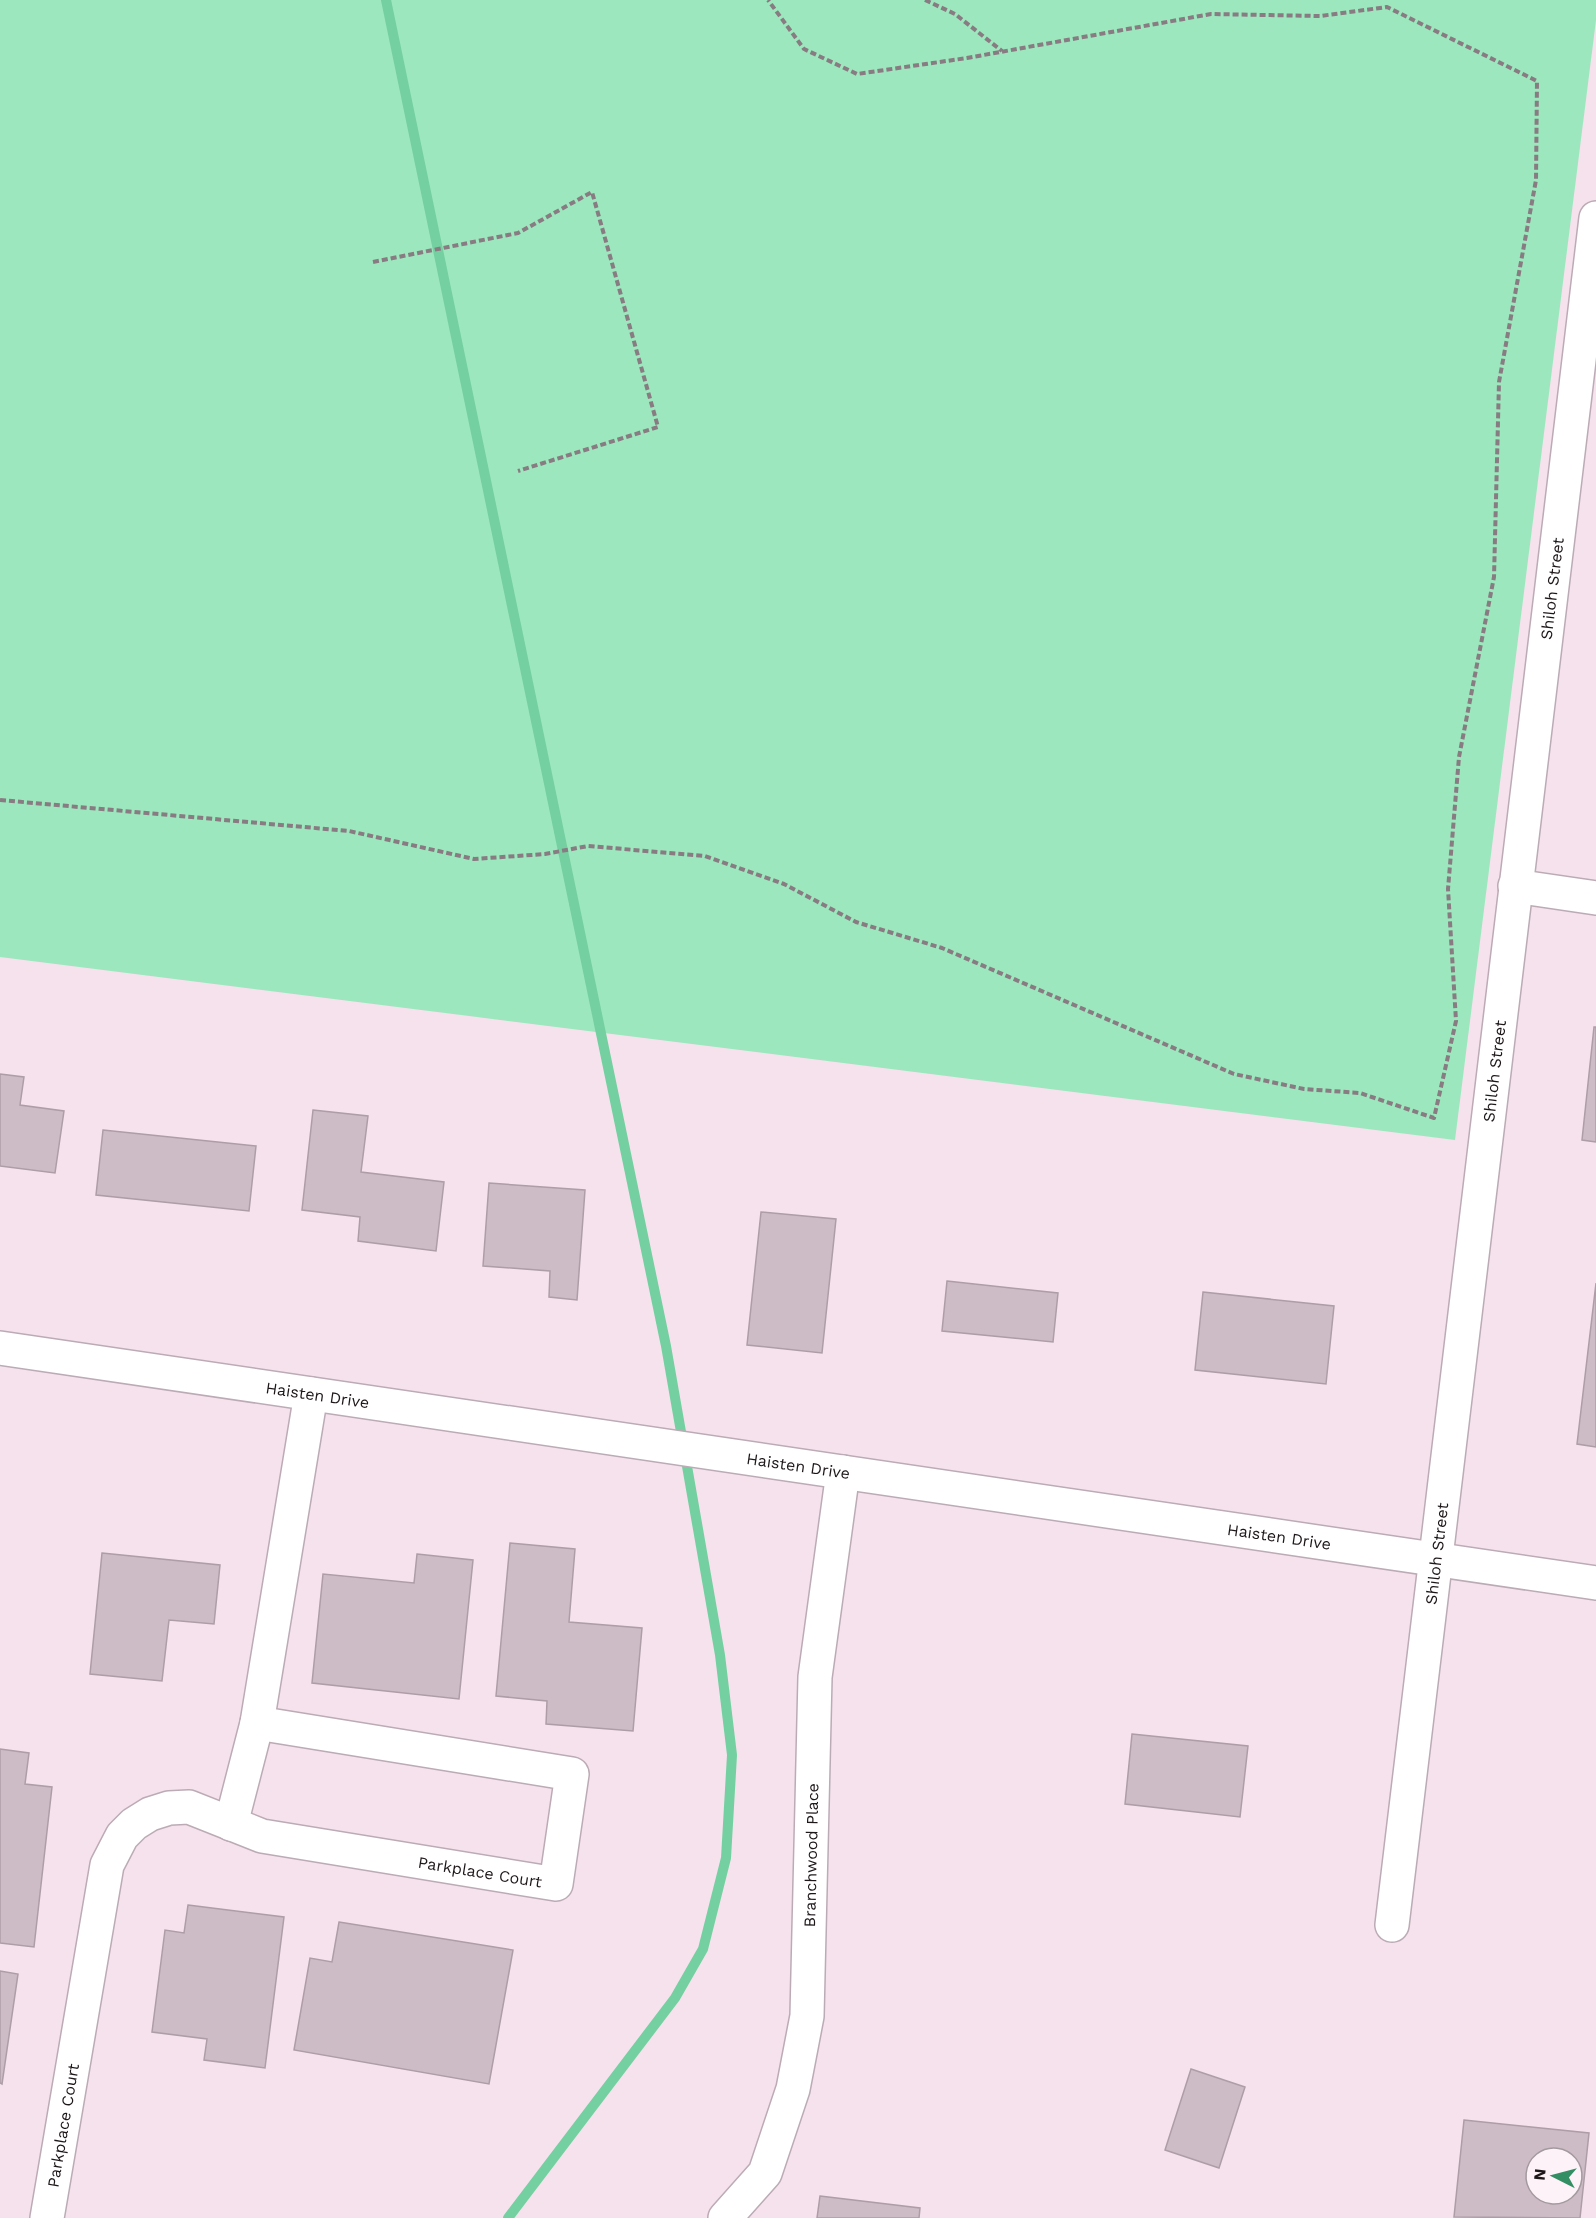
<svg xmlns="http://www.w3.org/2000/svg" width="1596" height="2218" viewBox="0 0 1596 2218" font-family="'Work Sans',sans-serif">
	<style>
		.grass { fill: #9ce7be }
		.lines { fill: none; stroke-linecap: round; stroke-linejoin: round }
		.stream { stroke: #74d0a0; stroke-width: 10 }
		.building { fill: #cdbbc5; stroke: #ae9da7; stroke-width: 1.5; fill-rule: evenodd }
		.street-casing { stroke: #bcabb5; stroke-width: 36 }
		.path { stroke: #887b82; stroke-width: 4; stroke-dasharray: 6 3; stroke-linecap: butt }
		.street { stroke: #fff; stroke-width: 33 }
		.labels { text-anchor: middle; stroke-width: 4.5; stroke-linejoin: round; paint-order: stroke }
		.street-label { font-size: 16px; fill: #1d171a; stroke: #fdf2f8 }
	</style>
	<rect width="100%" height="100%" fill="#f5e2ed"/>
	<path class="grass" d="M0 0H1596V20L1455 1140 0 957Z"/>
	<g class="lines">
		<path class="stream" d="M386 0 666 1346 720 1655 732 1755 726 1858 703 1949 675 1998 508 2218"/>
	</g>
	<path class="building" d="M1594 1027H1596V1142L1582 1140Z
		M0 1074 24 1077 20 1105 64 1111 55 1173 0 1166Z
		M313 1110 368 1116 361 1172 444 1182 436 1251 358 1241 360 1217 302 1210Z
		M103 1130 256 1146 249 1211 96 1195Z
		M489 1183 585 1190 577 1300 549 1297 550 1271 483 1266Z
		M761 1212 836 1219 822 1353 747 1345Z
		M947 1281 1058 1293 1053 1342 942 1331Z
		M1596 1283V1447L1577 1444Z
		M1203 1292 1334 1306 1326 1384 1195 1370Z
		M510 1543 575 1549 569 1622 642 1628 633 1731 546 1724 547 1701 496 1696Z
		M102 1553 220 1565 214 1624 169 1620 162 1681 90 1674Z
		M417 1554 473 1560 459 1699 312 1683 323 1574 414 1583Z
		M1132 1734 1248 1746 1240 1817 1125 1804Z
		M0 1749 29 1753 25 1784 52 1787 34 1947 0 1943Z
		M188 1905 284 1917 265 2068 204 2060 207 2039 152 2032 165 1930 184 1933Z
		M339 1922 513 1950 489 2084 294 2050 310 1958 332 1962Z
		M0 1971 18 1974 2 2084 0 2083Z
		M1191 2069 1245 2087 1219 2168 1165 2150Z
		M1464 2120 1589 2133 1580 2218 1454 2217ZM1536 2158H1572V2194H1536Z
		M820 2196 920 2208 919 2218H817Z"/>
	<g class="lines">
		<defs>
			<g id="street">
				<path d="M1515 886 1596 898"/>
				<path id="s1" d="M0 1348 1596 1583"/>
				<path d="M231 1824 257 1723 311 1394"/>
				<path id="s2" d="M1392 1925 1596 218"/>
				<path id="s3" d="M47 2218 107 1865 122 1836 134 1824 150 1814 169 1808 189 1807 262 1836 556 1884 572 1774 257 1723"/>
				<path id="s4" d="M725 2218 765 2173 793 2089 807 2016 815 1677 843 1472"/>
			</g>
		</defs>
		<use href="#street" class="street-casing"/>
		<path class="path" d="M925 0 955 14 1002 51
			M373 262 518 233 592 192 658 427 518 471
			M0 800 349 831 474 859 545 854 588 846 705 856 784 884 856 922 942 948 1234 1074 1304 1089 1360 1093 1434 1118 1456 1021 1448 889 1459 757 1494 577 1499 382 1536 180 1537 81 1387 7 1320 16 1211 14 967 58 857 74 804 49 768 0"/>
		<use href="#street" class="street"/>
	</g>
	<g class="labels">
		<g class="street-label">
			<text dy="6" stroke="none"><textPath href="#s2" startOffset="1346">Shiloh Street</textPath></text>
			<text dy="6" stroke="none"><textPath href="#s2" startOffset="860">Shiloh Street</textPath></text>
			<text dy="6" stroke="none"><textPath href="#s1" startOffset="321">Haisten Drive</textPath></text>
			<text dy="6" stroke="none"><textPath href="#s1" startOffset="807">Haisten Drive</textPath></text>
			<text dy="6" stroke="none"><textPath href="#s1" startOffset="1293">Haisten Drive</textPath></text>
			<text dy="6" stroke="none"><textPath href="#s2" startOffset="374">Shiloh Street</textPath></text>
			<text dy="6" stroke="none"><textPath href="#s4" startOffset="384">Branchwood Place</textPath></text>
			<text dy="6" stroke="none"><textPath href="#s3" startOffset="766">Parkplace Court</textPath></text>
			<text dy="6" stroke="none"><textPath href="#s3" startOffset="94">Parkplace Court</textPath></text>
		</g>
	</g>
	<g transform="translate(1554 2176) rotate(276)"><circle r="28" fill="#fdf2f8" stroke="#a39a9f" stroke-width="1.5"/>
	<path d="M0-4.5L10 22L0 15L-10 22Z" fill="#348e64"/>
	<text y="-9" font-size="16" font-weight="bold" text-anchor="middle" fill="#1d171a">N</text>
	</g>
</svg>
